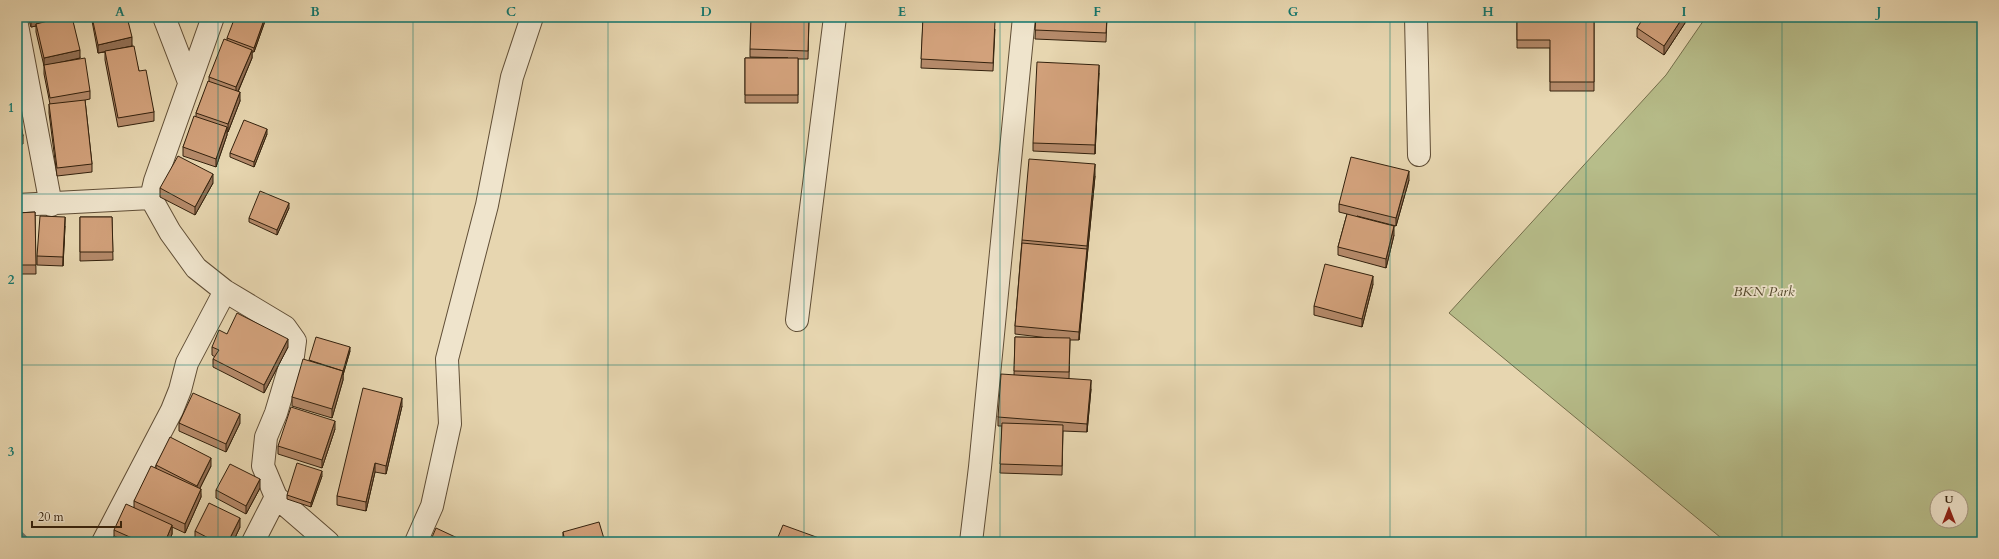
<svg xmlns="http://www.w3.org/2000/svg" width="1999" height="559" viewBox="0 0 1999 559" font-family="Cardo,serif">
	<style>
		.green { fill: #b7bd8a; stroke: #756f4c; fill-rule: evenodd }
		.lines { fill: none; stroke-linecap: round; stroke-linejoin: round }
		.stream { stroke: #737a74; stroke-width: 9 }
		.street-casing { stroke: #604e36; stroke-width: 24 }
		.street { stroke: #efe4cc; stroke-width: 22 }
		.wall { fill: #b58a6a; stroke: #33210d }
		.shaded-wall { fill: #937156; stroke: #33210d }
		.building { fill: #d2a17b; stroke: #33210d }
		.grid { fill: none; stroke: #0f766e; stroke-width: 1; stroke-opacity: 0.55 }
		.labels { text-anchor: middle; stroke-width: 3.5; stroke-linejoin: round; paint-order: stroke }
		.park-label { font-size: 14px; font-style: italic; fill: #54482c; stroke: #efe4cc }
		.neatline { fill: none; stroke: #0f766e; stroke-width: 1.5 }
		.grid-label { font-size: 13px; text-anchor: middle; font-weight: bold; fill: #0f766e }
	</style>
	<rect width="100%" height="100%" fill="#e7d6b0"/>
	<filter id="stains"><feTurbulence type="fractalNoise" baseFrequency=".005" numOctaves="4"/><feColorMatrix values="0 0 0 0 .2 0 0 0 0 .09 0 0 0 0 .02 0 0 0 .5 -.17"/></filter>
	<radialGradient id="worn" r=".72"><stop offset=".6" stop-color="#630" stop-opacity="0"/><stop offset="1" stop-color="#630" stop-opacity=".3"/></radialGradient>
	<path class="green" d="M1706 17H1982V542H1726L1449 313 1666 75ZM1937 497H1961V521H1937Z"/>
	<g class="lines">
		<path class="stream" d="M17 533 26 542"/>
		<defs>
			<path id="street" d="M164 17 189 82
				M213 17 155 181 151 198 170 232 196 268 225 291 285 327 295 341 293 356 276 413 266 437 263 466 276 497 328 542
				M1416 17 1419 155
				M17 25 51 205
				M17 205 151 198
				M797 320 835 17
				M103 542 172 410 180 390 187 363 225 291
				M253 542 276 497
				M416 542 432 506 450 424 447 359 487 205 512 77 532 17
				M971 542 980 467 1024 17"/>
		</defs>
		<use href="#street" class="street-casing"/>
		<use href="#street" class="street"/>
	</g>
	<path class="wall" d="M28 17H72L80 58 62 62 90 91V99L85 100 92 164V172L57 176 49 113V104H50L44 74V66L36 32V26L31 27Z
		M92 17H127L132 46 139 71 154 112V121L118 127 105 60V52L98 53 92 21Z
		M809 17 808 59H798V103H745V58H788L750 57V49Z
		M894 17H929L995 29 993 71 921 68 923 19Z
		M1036 17H1107L1106 42 1035 39Z
		M1517 17H1594V91H1550V48H1517Z
		M1685 17V23L1664 55 1637 37V28Z
		M265 21 254 52H252V58L238 92 240 101 228 132H227V135L216 167 183 156V147L196 116V113L209 81V77L227 40V38Z
		M1099 73 1095 154 1033 151V143Z
		M17 104 23 136V144L17 145Z
		M267 134 254 167 230 157V153Z
		M1095 176 1079 340H1070L1069 379 1091 389 1087 432 1063 431 1062 475 1000 473 1002 426H998V417L1014 375 1015 337 1049 338 1015 334V326L1022 240Z
		M1409 180 1396 226 1357 216 1394 235 1386 268 1338 255V247L1347 214 1339 212V204Z
		M213 183 195 215 160 197V188Z
		M289 208 277 235 249 222V218Z
		M35 212 36 274H17V213Z
		M80 217H112L113 260 80 261Z
		M65 226 63 266 37 265V256Z
		M1373 284 1362 327 1314 315V306Z
		M227 334 288 347 264 393 213 367V359L215 357 212 355V347Z
		M350 351 343 375V380L332 418 292 406V397L309 361Z
		M402 406 386 474 375 472 366 511 337 505V496Z
		M179 423H240L226 452 179 431Z
		M335 429 322 468 278 454V446Z
		M156 465 211 466 200 488 201 497 185 533 172 527V534L169 542H112L114 536V530L134 508V501L156 468Z
		M322 476 311 507 287 499V495Z
		M260 488 246 514 216 498V490Z
		M240 527 233 542H199L195 540V531Z
		M563 532 605 542H563Z"/>
	<path class="shaded-wall" d="M38 17H70L36 24V26L31 27V19Z
		M265 17V21L254 52V48Z
		M1683 17H1685V23L1664 55V46Z
		M132 37V46L98 53V45Z
		M80 50V58L44 66V58Z
		M252 50V58L236 96V87Z
		M1099 65V73L1095 154V145Z
		M240 92V101L228 132V124Z
		M227 127V135L216 167V159Z
		M267 129V134L254 167V162Z
		M1095 164V176L1079 340V332Z
		M1409 171V180L1396 226V218Z
		M17 174H21V182L17 183Z
		M213 174V183L195 215V207Z
		M289 203V208L277 235V230Z
		M65 217V226L63 266V257Z
		M1394 226V235L1386 268V259Z
		M1373 276V284L1362 327V319Z
		M288 339V347L264 393V385Z
		M350 347V351L343 375V371Z
		M343 371V380L332 418V409Z
		M1091 380V389L1087 432V424Z
		M402 398V406L386 474V466Z
		M240 414V423L226 452V444Z
		M335 421V429L322 468V460Z
		M211 458V466L197 494V486Z
		M375 463V472L366 511V502Z
		M322 471V476L311 507V503Z
		M260 479V488L246 514V506Z
		M201 489V497L185 533V524Z
		M240 518V527L233 542H228Z
		M172 525V534L169 542H165Z"/>
	<path class="building" d="M30 17H38L31 19Z
		M64 17H72L80 50 44 58 36 24Z
		M92 17H127L132 37 98 45Z
		M235 17H265L254 48 227 38Z
		M751 17H809L808 51 750 49Z
		M923 17 995 21 993 63 921 59Z
		M1036 17H1107L1106 33 1035 30Z
		M1517 17H1594V82H1550V40H1517Z
		M1644 17H1683L1664 46 1637 28Z
		M224 39 252 50 236 87 209 77Z
		M134 46 139 71 146 70 154 112 118 118 105 51Z
		M85 58 90 91 50 98 44 65Z
		M745 58H798V95H745Z
		M1037 62 1099 65 1095 145 1033 143Z
		M208 81 240 92 228 124 196 113Z
		M85 100 92 164 57 168 49 104Z
		M17 104 23 136 17 137Z
		M194 116 227 127 216 159 183 147Z
		M244 120 267 129 254 162 230 153Z
		M17 155 21 174H17Z
		M178 156 213 174 195 207 160 188Z
		M1351 157 1409 171 1396 218 1339 204Z
		M1029 159 1095 164 1087 246 1022 240Z
		M260 191 289 203 277 230 249 218Z
		M35 212 36 265H17V213Z
		M1347 214 1394 226 1386 259 1338 247Z
		M40 216 65 217 63 257 37 256Z
		M80 217H112L113 252H80Z
		M1022 243 1087 249 1079 332 1015 326Z
		M1325 264 1373 276 1362 319 1314 306Z
		M237 313 288 339 264 385 213 359 219 350 212 347 219 330 227 334Z
		M316 337 350 347 343 371 309 360Z
		M1015 337 1070 338 1069 372 1014 371Z
		M303 359 343 371 332 409 292 397Z
		M1001 374 1091 380 1087 424 998 417Z
		M363 388 402 398 386 466 375 463 366 502 337 496Z
		M193 393 240 414 226 444 179 423Z
		M291 407 335 421 322 460 278 446Z
		M1002 423 1063 425 1062 466 1000 464Z
		M170 437 211 458 197 486 156 465Z
		M297 463 322 471 311 503 287 495Z
		M230 464 260 479 246 506 216 490Z
		M151 466 201 489 185 524 134 501Z
		M209 503 240 518 228 542H216L195 531Z
		M126 504 172 525 165 542H141L114 530Z
		M599 522 605 542H565L563 532Z
		M783 525 830 542H776Z
		M436 528 466 542H430Z
		M114 536 129 542H112Z
		M187 540 191 542H186Z
		M275 540 279 542H274Z"/>
	<path class="grid" d="M218 17V542M413 17V542M608 17V542M804 17V542M1000 17V542M1195 17V542M1390 17V542M1586 17V542M1782 17V542M17 194H1982M17 365H1982"/>
	<g class="labels">
		<g class="park-label">
			<text x="1764" y="296">BKN Park</text>
		</g>
	</g>
	<rect width="1999" height="559" fill="none" stroke="#e7d6b0" stroke-width="44"/>
	<g transform="translate(1949 509)"><circle r="19" fill="#efe4cc" stroke="#a49680"/>
	<path d="M0-3L7 15L0 10L-7 15Z" fill="#8f2418"/>
	<text y="-6" font-size="11" font-weight="bold" text-anchor="middle" fill="#33210d">U</text>
	</g>
	<path d="M32 521v6h89v-6" fill="none" stroke="#33210d" stroke-width="2"/>
	<text x="38" y="521" font-size="12" fill="#33210d" stroke="#efe4cc" stroke-width="3" paint-order="stroke">20 m</text>
	<rect x="22" y="22" width="1955" height="515" class="neatline"/>
	<g class="grid-label">
		<text x="120" y="16">A</text>
		<text x="315" y="16">B</text>
		<text x="511" y="16">C</text>
		<text x="706" y="16">D</text>
		<text x="902" y="16">E</text>
		<text x="1097" y="16">F</text>
		<text x="1293" y="16">G</text>
		<text x="1488" y="16">H</text>
		<text x="1684" y="16">I</text>
		<text x="1879" y="16">J</text>
		<text x="11" y="112">1</text>
		<text x="11" y="284">2</text>
		<text x="11" y="456">3</text>
	</g>
	<rect width="100%" height="100%" filter="url(#stains)"/>
	<rect width="100%" height="100%" fill="url(#worn)"/>
</svg>
